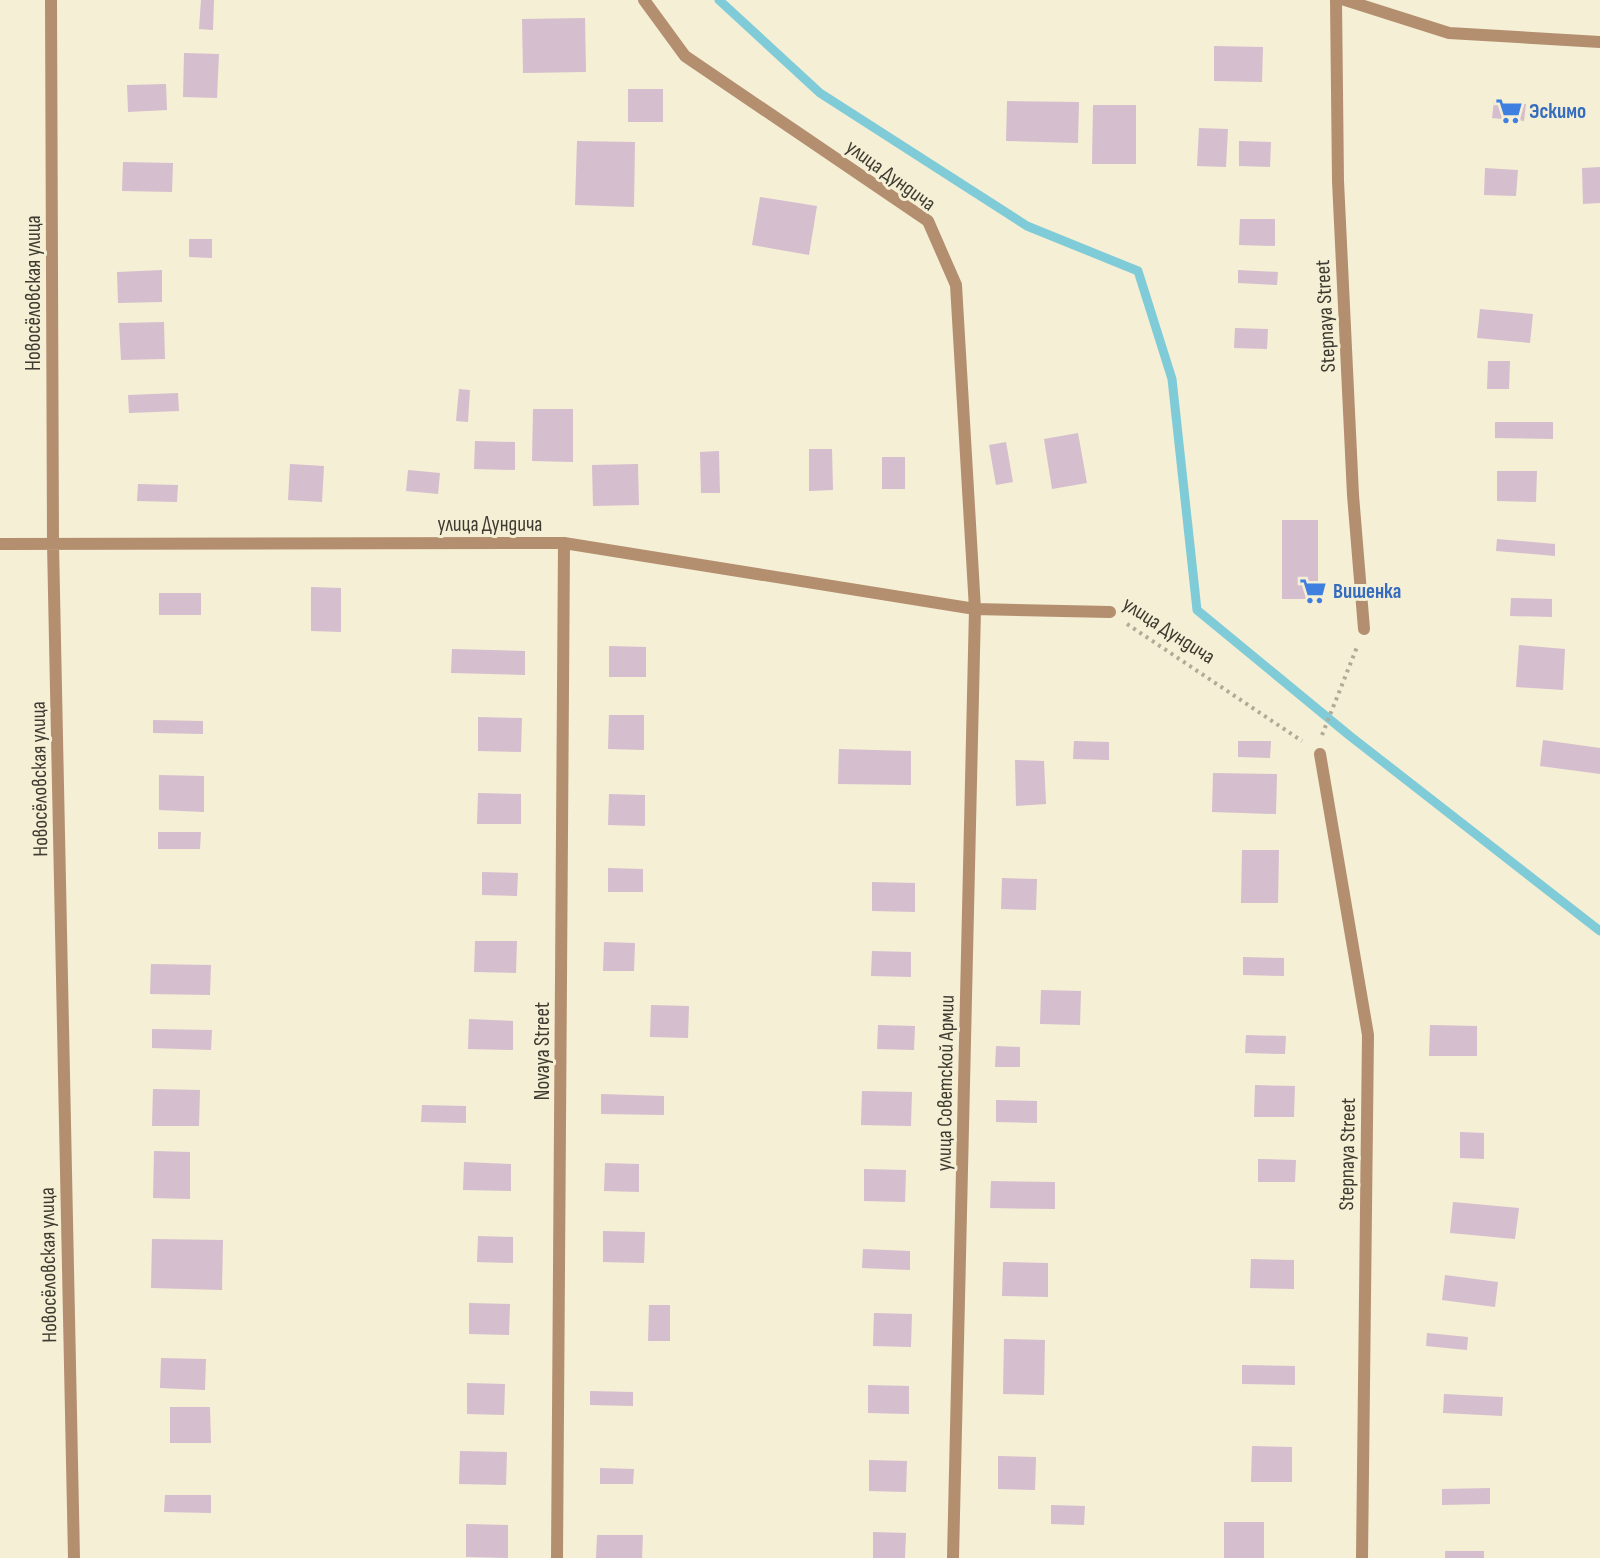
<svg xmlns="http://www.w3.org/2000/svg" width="1600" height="1558" viewBox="0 0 1600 1558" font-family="'Sofia Sans Condensed',sans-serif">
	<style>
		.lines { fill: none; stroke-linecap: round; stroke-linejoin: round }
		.stream { stroke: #7fccd8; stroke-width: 9 }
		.building { fill: #d5bece }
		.path { stroke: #b0ab97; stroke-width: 4; stroke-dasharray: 3 4.5; stroke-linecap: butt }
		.street { stroke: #b38f6f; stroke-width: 12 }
		.labels { text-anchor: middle; stroke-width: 6; stroke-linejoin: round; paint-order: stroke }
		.shop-label { font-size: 21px; font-weight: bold; fill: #366cbe; stroke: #f5efd5; text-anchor: start }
		.street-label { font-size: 21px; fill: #3e3b31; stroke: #f5efd5 }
	</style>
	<rect width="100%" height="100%" fill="#f5efd5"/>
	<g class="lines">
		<path class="stream" d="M719 0 820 93 1027 226 1138 271 1172 379 1197 610 1350 736 1600 931"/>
	</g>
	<path class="building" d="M201 0H214L213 30 199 29Z
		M585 18 586 72 523 73 522 19Z
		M1214 46 1263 47 1262 82 1214 81Z
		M184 53 219 54 217 98 183 97Z
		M166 84 167 110 128 112 127 85Z
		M628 89H663V122H628Z
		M1007 101 1079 102 1078 143 1006 141Z
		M1494 101 1526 104 1524 121 1492 118Z
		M1093 105H1136V164H1092Z
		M1199 128 1228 129 1226 167 1197 166Z
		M577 141 635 142 634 207 575 205Z
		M1239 141 1271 142 1270 167 1239 166Z
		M123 162 173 163 172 192 122 191Z
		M1600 167V203L1583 204 1582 168Z
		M1485 168 1518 170 1516 196 1484 195Z
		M760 197 817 206 809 255 752 245Z
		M1240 219H1275V246L1239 245Z
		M189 239H212V258L189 257Z
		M162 270V302L118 303 117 272Z
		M1238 270 1278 272 1277 285 1238 283Z
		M1480 309 1533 314 1530 343 1477 338Z
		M164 322 165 359 121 360 119 323Z
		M1235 328 1268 329 1267 349 1234 348Z
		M1488 361H1510L1509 389H1487Z
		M459 389 470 390 468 422 456 421Z
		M178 393 179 411 129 413 128 395Z
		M533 409H573V462L532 461Z
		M1495 422H1553V439L1495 438Z
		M1078 433 1087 483 1052 489 1044 439Z
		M475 441 515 442V470L474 469Z
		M1006 442 1013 482 996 485 989 445Z
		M809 449H832L833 490 809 491Z
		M719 451 720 493H701L700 452Z
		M882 457H905V489H882Z
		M290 464 324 466 322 502 288 500Z
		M638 464 639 505 593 506 592 465Z
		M408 470 440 473 438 494 406 491Z
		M1497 471H1537L1536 502 1497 501Z
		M138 484 178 485 177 502 137 501Z
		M1282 520H1318V599H1282Z
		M1497 539 1555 544V556L1496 551Z
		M311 587 341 588V632L311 631Z
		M159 593H201V615H159Z
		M1511 598 1552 599V617L1510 616Z
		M1519 645 1565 649 1563 690 1516 687Z
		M609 646 646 647V677H609Z
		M452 649 525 651V675L451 673Z
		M609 715H644V750L608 749Z
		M478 717 522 718 521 752 478 751Z
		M153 720 203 721V734L153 733Z
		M1543 740 1600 748V774L1540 766Z
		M1074 741 1109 742V760L1073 759Z
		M1238 741H1271L1270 758 1238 757Z
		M839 749 911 751V785L838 784Z
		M1015 760 1044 761 1046 804 1016 806Z
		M1213 773 1277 774 1276 814 1212 812Z
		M159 775 204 776V812L159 810Z
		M478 793 521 794V824H477Z
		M609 794 645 795V826L608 825Z
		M158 832H201L200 849H158Z
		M1242 850H1279L1278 903H1241Z
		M608 868 643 869V892H608Z
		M482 872 518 873 517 896 482 895Z
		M1002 878 1037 879 1036 910 1001 909Z
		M872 882 915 883V912L872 911Z
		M475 941H517L516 973 474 972Z
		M604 942 635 943 634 971H603Z
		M872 951 911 952V977L871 976Z
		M1243 957 1284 958V976L1243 975Z
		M151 964 211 965 210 995 150 994Z
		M1041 990 1081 991 1080 1025 1040 1024Z
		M651 1005 689 1006 688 1038 650 1037Z
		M469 1019 513 1021V1050L468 1049Z
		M878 1025 915 1026 914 1050 877 1049Z
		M1430 1025 1477 1026V1056H1429Z
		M152 1029 212 1030 211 1050 152 1048Z
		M1246 1035 1286 1036 1285 1054 1245 1053Z
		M996 1046 1020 1047V1067H995Z
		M1255 1085 1295 1086 1294 1117H1254Z
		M153 1089 200 1090 199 1126H152Z
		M862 1091 912 1092 911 1126 861 1125Z
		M601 1094 664 1096V1115L601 1114Z
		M996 1100 1037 1101V1123L996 1122Z
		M422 1105 466 1106V1123L421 1122Z
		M1460 1132 1484 1133V1159L1460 1158Z
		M154 1151 190 1152V1199L153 1198Z
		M1258 1159 1296 1160 1295 1182H1258Z
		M464 1162 511 1164V1191L463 1190Z
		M605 1163 639 1164V1192L604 1191Z
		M864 1169 906 1170 905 1202 864 1201Z
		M991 1181 1055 1182V1209L990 1208Z
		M1453 1202 1519 1208 1515 1239 1450 1233Z
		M603 1231 645 1232 644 1263 603 1262Z
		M478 1236 513 1237V1263L477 1262Z
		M152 1239 223 1240 222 1290 151 1288Z
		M863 1249 910 1251V1270L862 1268Z
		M1251 1259 1294 1260V1289L1250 1288Z
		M1003 1262 1048 1263V1297L1002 1296Z
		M1445 1275 1498 1282 1495 1307 1442 1300Z
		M469 1303 510 1304 509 1335 469 1334Z
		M649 1305H670V1341H648Z
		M874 1313 912 1314 911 1347 873 1346Z
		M1427 1333 1468 1337 1467 1350 1426 1346Z
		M1004 1339 1045 1340 1044 1395 1003 1394Z
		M161 1358 206 1359 205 1390 160 1388Z
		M1242 1365 1295 1366V1385L1242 1384Z
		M467 1383 505 1384 504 1415 467 1414Z
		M868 1385 909 1386V1414L868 1413Z
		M590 1391 633 1392V1406L590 1405Z
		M1444 1394 1503 1397 1502 1416 1443 1413Z
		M170 1407H210L211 1443H170Z
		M1252 1446 1292 1447V1482H1251Z
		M460 1451 507 1452 506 1485 459 1484Z
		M998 1456 1036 1457 1035 1490 998 1489Z
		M869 1460 907 1461 906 1492 869 1491Z
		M600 1468 634 1469 633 1484H600Z
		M1490 1488V1504L1442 1505V1489Z
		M165 1495H211V1513L164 1512Z
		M1051 1505 1085 1506 1084 1525 1051 1524Z
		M1224 1522H1264V1558H1224Z
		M466 1524 508 1525V1558L466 1557Z
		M873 1532 906 1533 905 1558H873Z
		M597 1535H643L642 1558H596Z
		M1445 1551H1484V1558H1445Z"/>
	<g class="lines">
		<path class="path" d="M1127 624 1302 741
			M1322 735 1357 647"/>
		<path class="street" d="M51 0 53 544 74 1558
			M644 0 685 56 928 221 956 285 975 609 953 1558
			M1336 0 1338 181 1353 495 1364 629
			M1345 0 1449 33 1600 42
			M0 544 564 543 975 609 1110 612
			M1320 754 1368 1035 1362 1558
			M557 1558 564 543"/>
	</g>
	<defs>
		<symbol id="supermarket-bare" viewBox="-9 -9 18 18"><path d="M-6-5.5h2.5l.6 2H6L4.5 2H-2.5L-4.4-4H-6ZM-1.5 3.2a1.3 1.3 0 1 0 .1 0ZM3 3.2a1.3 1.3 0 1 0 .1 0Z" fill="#3f7fe0" stroke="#f5efd5" stroke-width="2.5" paint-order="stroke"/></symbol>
	</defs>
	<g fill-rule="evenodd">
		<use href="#supermarket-bare" x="1490" y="92" width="38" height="38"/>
		<use href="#supermarket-bare" x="1294" y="572" width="38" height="38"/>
	</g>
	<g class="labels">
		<g class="shop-label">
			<text x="1529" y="118">Эскимо</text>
			<text x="1333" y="598">Вишенка</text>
		</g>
		<g class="street-label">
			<text transform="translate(891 175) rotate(36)" y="7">улица Дундича</text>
			<text transform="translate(33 293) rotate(-90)" y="7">Новосёловская улица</text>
			<text transform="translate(1325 316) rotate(-93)" y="7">Stepnaya Street</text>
			<text x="490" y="531">улица Дундича</text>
			<text transform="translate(1169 630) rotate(33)" y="7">улица Дундича</text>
			<text transform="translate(39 779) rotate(-91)" y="7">Новосёловская улица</text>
			<text transform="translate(542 1051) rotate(-90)" y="7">Novaya Street</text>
			<text transform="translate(945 1083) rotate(-89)" y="7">улица Советской Армии</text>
			<text transform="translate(1347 1154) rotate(-89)" y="7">Stepnaya Street</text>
			<text transform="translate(48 1265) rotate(-91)" y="7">Новосёловская улица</text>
		</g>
	</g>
</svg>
